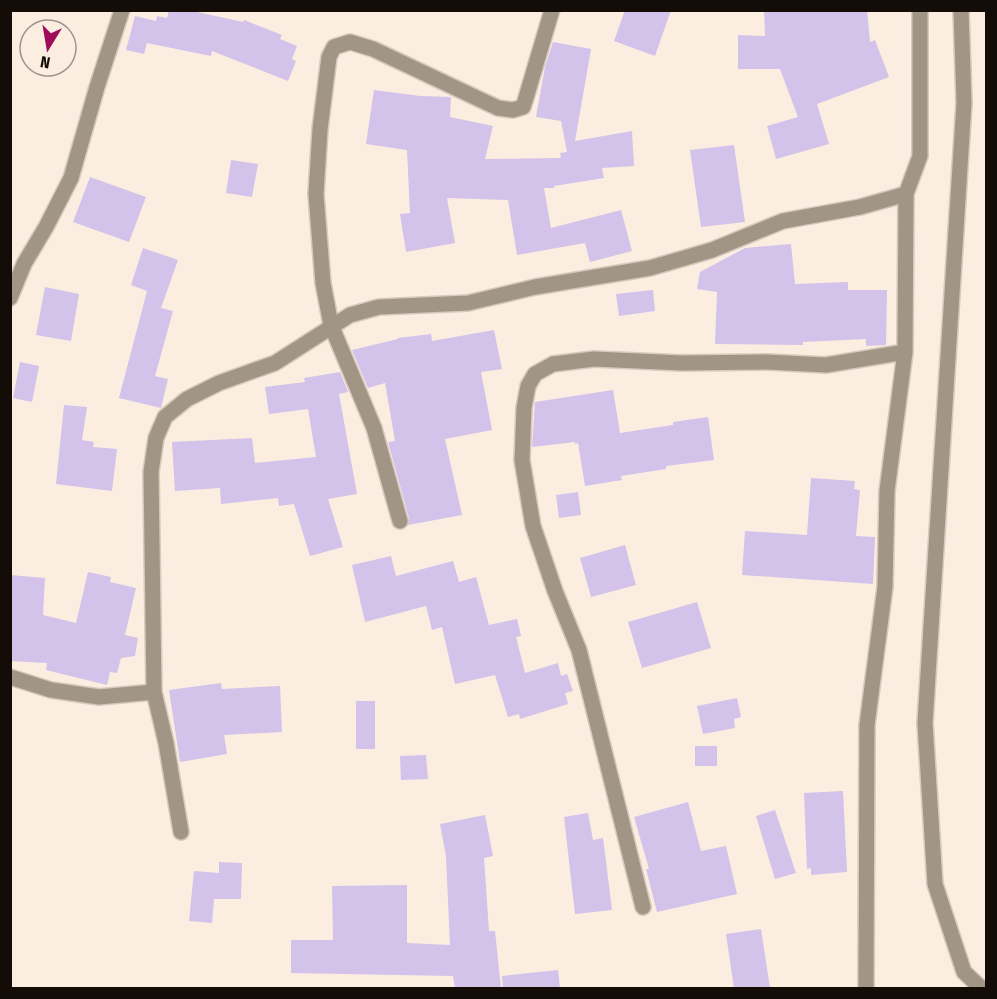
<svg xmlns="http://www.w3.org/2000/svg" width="997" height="999" viewBox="0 0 997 999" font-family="'Fira Sans Condensed',sans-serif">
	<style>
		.building { fill: #d3c2ea }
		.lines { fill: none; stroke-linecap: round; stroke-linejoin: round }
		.street-casing { stroke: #d7c9be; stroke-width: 18 }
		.street { stroke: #a19686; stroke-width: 15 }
	</style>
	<rect width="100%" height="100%" fill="#fcede1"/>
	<path class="building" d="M169 10H188L243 22 244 20 282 35 280 39 297 46 292 59 296 61 288 81 212 51 211 56 147 43 144 54 126 50 135 16 156 21 157 16 167 18Z
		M625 10H671L655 56 614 41Z
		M764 10H867L870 42 875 40 889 77 817 104 829 144 776 159 767 126 798 117 780 69H738V35L765 36Z
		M553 42 591 49 575 141 632 131 634 166 602 168 604 178 554 186V188H544L551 228 621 210 632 251 590 262 585 243 517 255 508 200 447 198 455 243 406 252 400 214 410 213 407 150 366 144 374 90 420 96 451 97 450 117 493 126 485 159 561 158 560 153 567 152 561 121 536 117 545 67Z
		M734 145 745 222 701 227 690 150Z
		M231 160 258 164 252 197 226 193Z
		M90 177 146 197 129 242 73 222Z
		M791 244 795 284 848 282V290H887L886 345 866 346V339L803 342V345L715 344 717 292 697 289 700 272 745 248Z
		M143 248 178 260 161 308 173 311 155 376 168 379 161 408 119 398 147 291 131 285Z
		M45 287 79 294 71 341 36 335Z
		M653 290 655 311 619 316 616 294Z
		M494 330 502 369 481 372 492 430 445 439 462 515 408 525 409 518 388 442 395 441 385 383 368 388 352 350 398 339V338L431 334 432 341Z
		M20 362 39 366 32 402 13 398Z
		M340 372 348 392 339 394 357 494 328 499 343 547 310 556 294 504 279 506 278 498 221 504 220 488 175 491 172 442 252 438 255 463 316 457 308 409 269 414 265 387 305 382 304 378Z
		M613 390 620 433 673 425V422L708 417 714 460 666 466V469L621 476 622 480 585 486 578 443 575 444V442L532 447 535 402Z
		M64 405 87 407 82 440 94 442 93 447 117 449 112 491 56 484Z
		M811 478 855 481 854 489 860 490 856 536 875 537 873 584 742 575 745 531 807 535Z
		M578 492 581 515 559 518 556 495Z
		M625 545 636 585 591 597 580 558Z
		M391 556 396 576 453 561 459 582 476 577 489 625 517 619 521 636 516 637 525 673 558 663 561 676 567 674 573 691 565 693 568 704 520 719 519 714 508 717 495 675 455 684 442 627 432 630 426 606 365 622 352 565Z
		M88 572 111 577 110 582 136 588 125 635 138 638 135 656 121 658 117 673 110 672 107 685 46 670 47 663 10 661V575L45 578 43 615 76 623Z
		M697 602 711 648 642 668 628 622Z
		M221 683 222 689 280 686 282 732 224 735 227 754 180 762 169 690Z
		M737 698 741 717 734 719 735 728 703 734 697 706Z
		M356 701H375V749H356Z
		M695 746H717V766H695Z
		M426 755 428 779 401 780 400 756Z
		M843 791 847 872 811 875V868L807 869 804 793Z
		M688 802 701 851 726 846 737 894 657 912 646 869H649L634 817Z
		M775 810 796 873 775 879 756 816Z
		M588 813 593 840 603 838 612 910 575 914 564 817Z
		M485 815 493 856 484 858 489 931H495L501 988H455L453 976 291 973V940H333L332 886 407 885V943L450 945 446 856 440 824Z
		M219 862 242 863 241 899H214L212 923 189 921 194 871 219 873Z
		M761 929 770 988H734L726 934Z
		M558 970 560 988H503L502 976Z"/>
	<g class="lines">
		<defs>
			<path id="street" d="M961 10 964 103 925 723 935 884 964 972 981 988
				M10 298 24 264 46 227 71 178 97 87 122 10
				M400 521 374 428 331 325 323 283 316 194 320 129 329 57 334 47 350 42 373 49 498 108 513 110 523 107 525 101 552 10
				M10 677 51 690 99 697 154 692
				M181 832 166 743 154 692 151 472 156 438 165 417 187 399 219 383 275 363 350 315 379 307 468 303 535 287 650 268 712 250 783 221 860 207 906 194
				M643 907 579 650 555 591 533 526 522 460 524 408 528 386 535 374 553 364 594 359 682 363 767 362 826 365 905 352
				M866 988 867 725 885 587 887 491 905 352 906 194 920 156V10"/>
		</defs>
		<use href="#street" class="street-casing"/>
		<use href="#street" class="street"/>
	</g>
	<rect width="997" height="999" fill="none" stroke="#140c06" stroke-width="24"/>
	<g transform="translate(48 48) rotate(191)"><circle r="28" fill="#fcede1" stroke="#9f9389" stroke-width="1.5"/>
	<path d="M0-4.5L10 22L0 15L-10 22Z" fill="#9d0d59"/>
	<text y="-9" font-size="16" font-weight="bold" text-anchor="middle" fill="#140c06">N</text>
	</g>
</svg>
